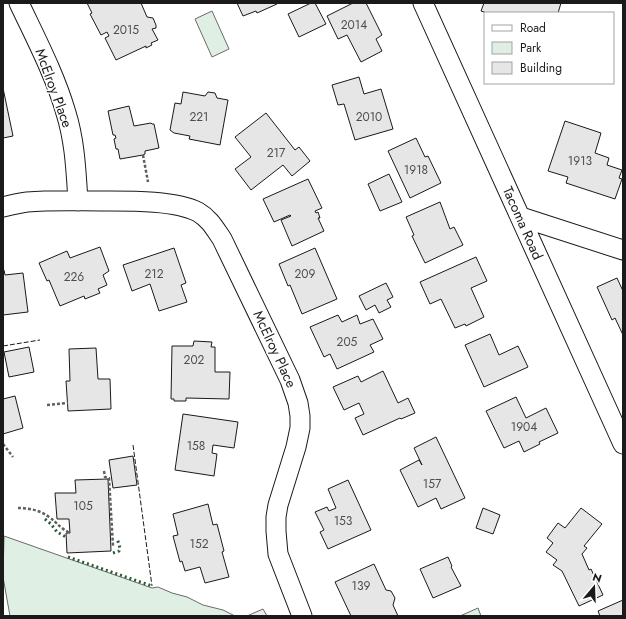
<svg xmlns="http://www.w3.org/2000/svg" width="626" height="619" viewBox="0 0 626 619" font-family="Jost,sans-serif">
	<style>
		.green { fill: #e0efe3; stroke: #6a6a6a }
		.parking { fill: #ededed; stroke: #6a6a6a }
		.building { fill: #e6e6e6; stroke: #1a1a1a }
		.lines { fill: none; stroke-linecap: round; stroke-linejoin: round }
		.street-casing { stroke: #1a1a1a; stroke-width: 21 }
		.path { stroke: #5f5f5f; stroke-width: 2.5; stroke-dasharray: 3 2; stroke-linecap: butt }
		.street { stroke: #fff; stroke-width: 19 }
		.hedge { stroke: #2b5a34; stroke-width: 3; stroke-dasharray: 2 3; stroke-linecap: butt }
		.fence { stroke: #1a1a1a; stroke-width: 1; stroke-dasharray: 5 2; stroke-linecap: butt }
		.labels { text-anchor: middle; stroke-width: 3; stroke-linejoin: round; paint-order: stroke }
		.number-label { font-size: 12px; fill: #4d4d4d }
		.street-label { font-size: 14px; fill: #1a1a1a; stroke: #fff }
	</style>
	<rect width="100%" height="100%" fill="#fff"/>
	<path class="green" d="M212 11 229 49 212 57 195 19Z
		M4 536 152 588 158 587 172 593 187 597 203 605 223 610 235 616H10L3 577Z
		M478 608 481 616H460Z"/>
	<path class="parking" d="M263 609 267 616H247Z"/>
	<path class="building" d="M87 3H141L147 17 153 18 156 25V28L152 29 158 40 151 43 152 45 146 48V46L116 60 105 38 109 36 107 32 101 35 90 14 92 13Z
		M237 3H276L277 4 257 13 256 11 243 16Z
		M311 3H315L326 24 299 37 288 14Z
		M353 3H366L382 35 376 39 382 51 361 62 347 35 338 39 327 16Z
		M484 3H561L558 13H487L481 11Z
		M359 77 364 94 381 89 393 129 355 140 344 104 338 105 332 85Z
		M3 88 13 136 3 138Z
		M183 92 205 96 208 92 215 93 217 98 228 100 220 145 189 139 190 136 174 133 170 130 175 103 181 104Z
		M129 106 134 126 151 123 152 124H154L159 148 145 151V154L143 155 120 159 118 149H116L114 139 116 138 115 135H113L108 111Z
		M266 113 295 150 299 147 310 161 292 176 283 165 251 190 235 169 251 157 235 137Z
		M565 121 601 133 595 153 609 158 607 165 622 170 619 178 622 179 615 199 566 183 568 177 548 171Z
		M416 138 425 157 428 156 441 183 410 198 388 151Z
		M389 174 402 202 380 211 368 184Z
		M308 179 322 208 315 211 316 213 318 212 320 218H318L324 231 292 246 281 220 291 216 290 215 274 222 263 199Z
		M440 202 450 229 454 227 463 245 425 263 412 236 414 235 406 217Z
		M100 247 109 271 103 275 107 285 98 289 100 293 85 299 84 296 60 306 49 280 47 281 39 263 67 251 70 258Z
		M174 248 186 283 181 285 187 302 159 311 150 284 132 291 123 265Z
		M315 248 337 299 302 314 290 285 288 286 279 264Z
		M476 257 487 281 471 288 484 317 466 326 465 324 455 328 441 299 430 304 420 282Z
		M3 270H4L5 275 23 273 28 312 3 315Z
		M617 278 623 291V335L615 318 612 320 597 287Z
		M386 283 393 297 387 300 391 307 379 313 375 305 366 310 359 296Z
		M338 315 342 322 357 315 360 324 373 319 383 339 370 345 374 352 337 369 330 354 324 357 310 327Z
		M490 334 499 355 518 346 528 367 484 387 465 345Z
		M194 341 212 342 211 347H215V372H230L229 399 186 398V401H174V399H171L172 346H193Z
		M29 347 34 372 9 377 4 352Z
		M96 348 98 379H110L111 409 68 411 66 381H70L69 349Z
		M383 371 398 403 408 398 415 413 401 419 400 418 363 435 355 418 364 414 359 403 344 410 333 387 358 376 361 382Z
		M15 396 23 428 3 434V399Z
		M516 397 526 418 546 408 558 433 539 442 540 444 524 452 519 441 504 448 486 411Z
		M183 414 238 422 234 448 213 445 212 453 217 454 214 476 175 470Z
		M436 437 465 498 441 509 436 498 418 507 400 470 419 460 422 465 414 448Z
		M133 456 137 485 113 488 109 460Z
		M108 479 111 551 67 553 66 533H70L69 519H57L55 493H76L75 480Z
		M348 480 371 530 328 549 320 532 324 530 315 512 327 507 329 511 336 508 328 489Z
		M208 504 213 525 217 524 224 551 222 552 229 577 205 583 200 567 185 571 182 561 180 562 173 536 178 535 173 514Z
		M483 508 500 515 493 534 476 528Z
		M581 508 602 524 584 546 587 548 582 554 589 570 591 569 603 595 579 606 562 571 553 565 557 560 546 552 553 543 547 538 558 523 565 528Z
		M448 557 452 566 451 567 461 586 433 598 420 569Z
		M374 564 386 590 391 591 395 598 393 605 398 616H351L335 582Z
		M623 600V616H600L598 611Z"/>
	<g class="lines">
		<defs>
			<path id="street" d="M19 3C36 39 55 75 66 113 75 142 76 171 78 201
				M423 3 623 444
				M3 207C11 205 19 203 27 202 52 200 76 201 101 201 127 201 175 200 198 212 210 219 215 229 222 239L290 380 298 403 300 416V428L296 447 278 505 276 517V531L278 554 302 616
				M521 217 623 250"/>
		</defs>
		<use href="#street" class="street-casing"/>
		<path class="path" d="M143 155 148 182
			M47 405 68 403
			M3 444 13 457
			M104 471 105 477 109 478 113 546
			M18 508C28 508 40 510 49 517 58 523 58 527 70 533"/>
		<use href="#street" class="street"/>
		<path class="hedge" d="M45 519 51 524 57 532 66 537
			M113 553 119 551 120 548 117 538
			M68 557 152 586"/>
		<path class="fence" d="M3 346 40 340
			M133 445 152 586"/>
	</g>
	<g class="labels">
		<g class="number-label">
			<text x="354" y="29">2014</text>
			<text x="126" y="34">2015</text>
			<text x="199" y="121">221</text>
			<text x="369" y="121">2010</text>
			<text x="276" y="157">217</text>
			<text x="580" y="165">1913</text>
			<text x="416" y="174">1918</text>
			<text x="154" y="278">212</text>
			<text x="305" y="278">209</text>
			<text x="74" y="281">226</text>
			<text x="347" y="346">205</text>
			<text x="194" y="364">202</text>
			<text x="524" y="431">1904</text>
			<text x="196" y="450">158</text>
			<text x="432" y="488">157</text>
			<text x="83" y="510">105</text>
			<text x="343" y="525">153</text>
			<text x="199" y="548">152</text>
			<text x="361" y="590">139</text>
		</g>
		<g class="street-label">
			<text transform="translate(54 88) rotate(70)" y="5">McElroy Place</text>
			<text transform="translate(523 223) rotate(66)" y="5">Tacoma Road</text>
			<text transform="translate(275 349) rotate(65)" y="5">McElroy Place</text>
		</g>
	</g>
	<rect width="626" height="619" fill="none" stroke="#1a1a1a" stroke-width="8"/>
	<rect x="484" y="12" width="130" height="72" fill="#ffffff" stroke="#a3a3a3"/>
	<rect x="492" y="25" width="20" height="6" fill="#ffffff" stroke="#a3a3a3"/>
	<text x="520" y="32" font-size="12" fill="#1a1a1a">Road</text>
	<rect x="492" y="42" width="20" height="12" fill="#e0efe3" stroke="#a3a3a3"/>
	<text x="520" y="52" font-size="12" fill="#1a1a1a">Park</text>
	<rect x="492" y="62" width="20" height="12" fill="#e6e6e6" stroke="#a3a3a3"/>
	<text x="520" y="72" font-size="12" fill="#1a1a1a">Building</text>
	<g transform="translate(594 587) rotate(19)" stroke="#ffffff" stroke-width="3" paint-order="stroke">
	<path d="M0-3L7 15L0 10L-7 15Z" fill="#1a1a1a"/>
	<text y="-6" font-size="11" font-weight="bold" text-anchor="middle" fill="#1a1a1a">N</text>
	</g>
</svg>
